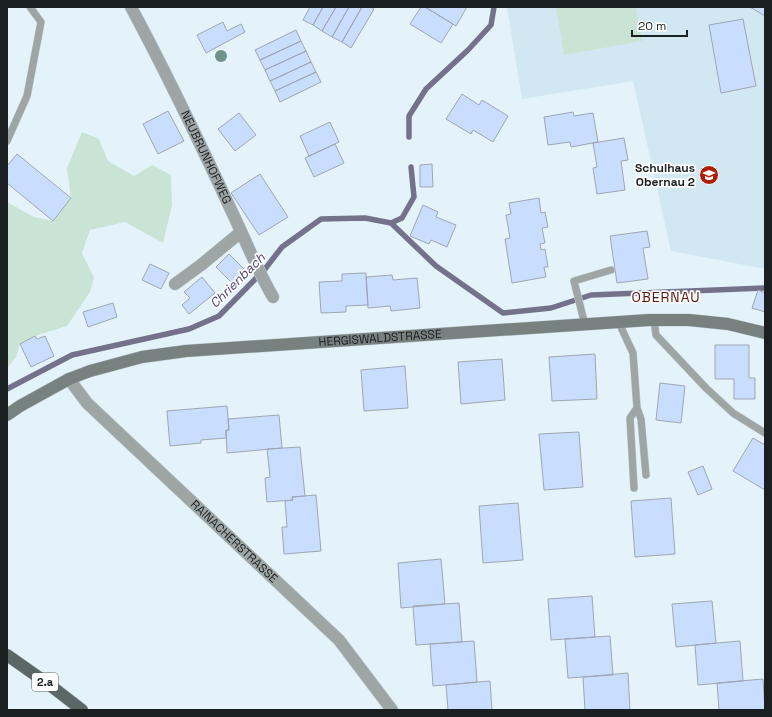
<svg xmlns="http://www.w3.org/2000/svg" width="772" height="717" viewBox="0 0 772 717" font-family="'Space Grotesk',sans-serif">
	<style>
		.built { fill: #d1e8f3 }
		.green { fill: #c9e4d5 }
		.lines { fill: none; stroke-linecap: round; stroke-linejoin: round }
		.stream { stroke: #74728b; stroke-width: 5.5 }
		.building { fill: #c9ddfe; stroke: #9fa6b1 }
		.lane-casing { stroke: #c0cdd3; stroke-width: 8 }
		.street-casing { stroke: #c0cdd3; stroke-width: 13 }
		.secondary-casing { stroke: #c0cdd3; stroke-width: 13 }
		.primary-casing { stroke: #c0cdd3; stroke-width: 13 }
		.lane { stroke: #9ea5a5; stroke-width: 7 }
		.street { stroke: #9ea5a5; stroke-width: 12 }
		.secondary { stroke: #768180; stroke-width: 12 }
		.primary { stroke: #5a6766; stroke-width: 12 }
		.tree { fill: #709289 }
		.labels { text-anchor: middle; stroke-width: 3.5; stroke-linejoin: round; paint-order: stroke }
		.shield { fill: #fdfdfd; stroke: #5e6263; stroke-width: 1 }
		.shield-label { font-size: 11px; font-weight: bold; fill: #1a1f21 }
		.street-label { font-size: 12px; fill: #1a1f21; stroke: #fdfdfd }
		.poi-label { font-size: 12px; font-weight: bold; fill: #1a1f21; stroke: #fdfdfd; text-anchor: end }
		.water-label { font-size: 13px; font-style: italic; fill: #4d4273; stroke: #fdfdfd }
		.quarter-label { font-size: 14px; letter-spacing: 1px; fill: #5a170d; stroke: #fdfdfd }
	</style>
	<rect width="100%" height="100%" fill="#e4f3fa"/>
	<path class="built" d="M507 7H765V269L671 251 633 81 522 99Z"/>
	<path class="green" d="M556 7H636L642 41 564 55Z
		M82 132 99 139 108 161 134 176 152 165 171 175 172 205 163 243 125 222 90 230 82 253 94 278 90 292 67 326 35 336 20 344 16 357 7 368V202L34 217 53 221 71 198 67 168Z"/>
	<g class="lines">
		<path class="stream" d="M409 137V116L426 89 468 50 491 25 494 7
			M391 223 436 266 503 313 551 308 591 295 765 288
			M7 389 72 355 189 329 219 316 265 269 282 247 321 219 365 218 391 223 402 218 414 197 411 167"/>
	</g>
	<path class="building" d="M310 7H323L313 25 303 20Z
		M323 7H336L322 31 313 25Z
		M336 7H349L332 37 322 31Z
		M349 7H362L342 42 332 37Z
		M362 7H371L374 9 351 48 342 42Z
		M421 7H425L453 24 441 43 410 24Z
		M425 7H467L456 26Z
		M750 7H765V16Z
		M743 19 756 86 721 93 709 25Z
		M223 22 227 31 241 24 245 32 206 53 197 35Z
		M296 30 301 41 260 60 255 50Z
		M301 41 306 51 265 70 260 60Z
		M306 51 311 62 270 81 265 70Z
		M311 62 316 72 275 91 270 81Z
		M316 72 321 82 280 102 275 91Z
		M462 94 479 105 482 100 508 116 493 142 473 130 471 134 446 119Z
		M168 111 184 141 158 154 143 124Z
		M573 112 574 116 593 113 598 142 571 147 570 142 548 145 544 117Z
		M239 113 256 135 235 151 218 129Z
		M330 122 339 142 309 156 300 136Z
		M624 138 628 160 621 161 625 190 597 194 593 168 597 167 593 143Z
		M335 144 344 163 314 177 305 158Z
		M17 154 71 198 53 221 7 183V166Z
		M432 164 433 187H420V165Z
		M260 174 288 217 259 235 231 193Z
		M539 198 541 213 545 212 548 227 542 228 545 243 540 244 541 250 545 249 548 267H544L546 277 512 283 505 239 510 238 506 215 511 214 509 203Z
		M423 205 438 212 436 217 456 225 447 247 431 240 429 244 410 236Z
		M647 231 650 247 643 248 648 279 617 283 610 236Z
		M229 254 250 275 237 288 216 267Z
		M150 264 169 273 161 289 142 280Z
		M366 273 368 305 346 306V312L321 313 319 282 342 281V274Z
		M392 275 393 280 417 278 420 308 391 311 390 306 368 308 366 277Z
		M202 277 215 293 189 314 182 305 190 298 184 292Z
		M758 290 765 293V312L752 308Z
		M113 303 117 317 88 327 83 312Z
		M35 336 37 339 45 336 54 356 31 367 20 344Z
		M715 345H749V378H755V399H734V379H715Z
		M595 354 597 399 552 401 549 357Z
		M502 359 505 400 461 404 458 362Z
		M405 366 408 408 364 411 361 370Z
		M660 383 685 386 681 423 656 420Z
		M227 406 229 430H226V438L201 440V443L170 446 167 411Z
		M279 415 282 448 227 453 226 430H229L228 419Z
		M579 432 583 487 544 490 539 434Z
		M753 438 765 445V490L733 471Z
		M300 447 305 496 292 497 293 500 267 502 265 478 270 477 267 449Z
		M703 466 712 489 698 495 688 472Z
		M316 495 321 551 284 554 282 527H287L285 501 293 500 292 497Z
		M671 498 675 554 635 557 631 501Z
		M518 503 523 560 483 563 479 506Z
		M441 559 445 604 401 608 398 563Z
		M592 596 595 637 551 640 548 599Z
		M712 601 716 643 676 647 672 604Z
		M459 603 462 642 416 645 413 606Z
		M610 636 613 675 568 678 565 639Z
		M474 641 477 682 433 686 430 644Z
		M740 641 743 681 698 685 695 645Z
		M628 673 630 710H585L583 677Z
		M763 679 765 710H719L717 683Z
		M490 681 492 710H448L446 685Z"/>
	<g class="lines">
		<defs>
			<path id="lane" d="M7 141 27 96 41 22 30 7
				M654 321 656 335 706 388 733 413 765 433
				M619 323 633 353 637 408 630 418 634 488
				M585 325 574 281 611 270
				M637 408 641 419 646 475"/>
			<g id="street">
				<path id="s1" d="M131 7C167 74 200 143 232 212 246 241 257 270 273 297"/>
				<path d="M175 284 201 265 241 232"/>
				<path id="s2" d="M69 379 87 403 339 640 392 710"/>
			</g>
			<g id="secondary">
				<path id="s3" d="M7 415 20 406 69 379 90 371 142 357 186 351 649 320H689L728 324 765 333"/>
			</g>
			<path id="primary" d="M7 655 51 686 82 710"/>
		</defs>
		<use href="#lane" class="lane-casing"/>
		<use href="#street" class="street-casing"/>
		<use href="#secondary" class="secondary-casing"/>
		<use href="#primary" class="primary-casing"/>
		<use href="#lane" class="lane"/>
		<use href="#street" class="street"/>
		<use href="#secondary" class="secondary"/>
		<use href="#primary" class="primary"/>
	</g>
	<circle class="tree" cx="221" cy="56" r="6"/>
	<defs>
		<symbol id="school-disc" viewBox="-11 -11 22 22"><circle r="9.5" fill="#ad1e07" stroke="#fdfdfd"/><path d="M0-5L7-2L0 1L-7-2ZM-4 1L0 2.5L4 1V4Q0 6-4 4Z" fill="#fff"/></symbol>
	</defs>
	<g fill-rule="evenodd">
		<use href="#school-disc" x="698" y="164" width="22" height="22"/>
	</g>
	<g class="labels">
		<rect class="shield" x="32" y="673" width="26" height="18" rx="3"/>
		<g class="shield-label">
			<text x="45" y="686">2.a</text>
		</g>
		<g class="street-label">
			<text dy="4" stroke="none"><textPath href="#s1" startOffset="168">NEUBRUNHOFWEG</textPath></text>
			<text dy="4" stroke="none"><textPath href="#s3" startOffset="387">HERGISWALDSTRASSE</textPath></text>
			<text dy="4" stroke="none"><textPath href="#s2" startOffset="232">RAINACHERSTRASSE</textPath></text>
		</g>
		<g class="poi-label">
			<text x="695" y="172">Schulhaus<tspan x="695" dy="14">Obernau 2</tspan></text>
		</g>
		<g class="water-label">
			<text transform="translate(237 280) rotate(-45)" y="5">Chrienbach</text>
		</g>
		<g class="quarter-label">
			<text x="666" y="302">OBERNAU</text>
		</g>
	</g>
	<rect width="772" height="717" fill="none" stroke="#1a1f21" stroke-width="16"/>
	<path d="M632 30v6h55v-6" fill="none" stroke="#1a1f21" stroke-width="2"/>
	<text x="638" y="30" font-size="12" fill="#1a1f21" stroke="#fdfdfd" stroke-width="3" paint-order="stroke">20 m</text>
</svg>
